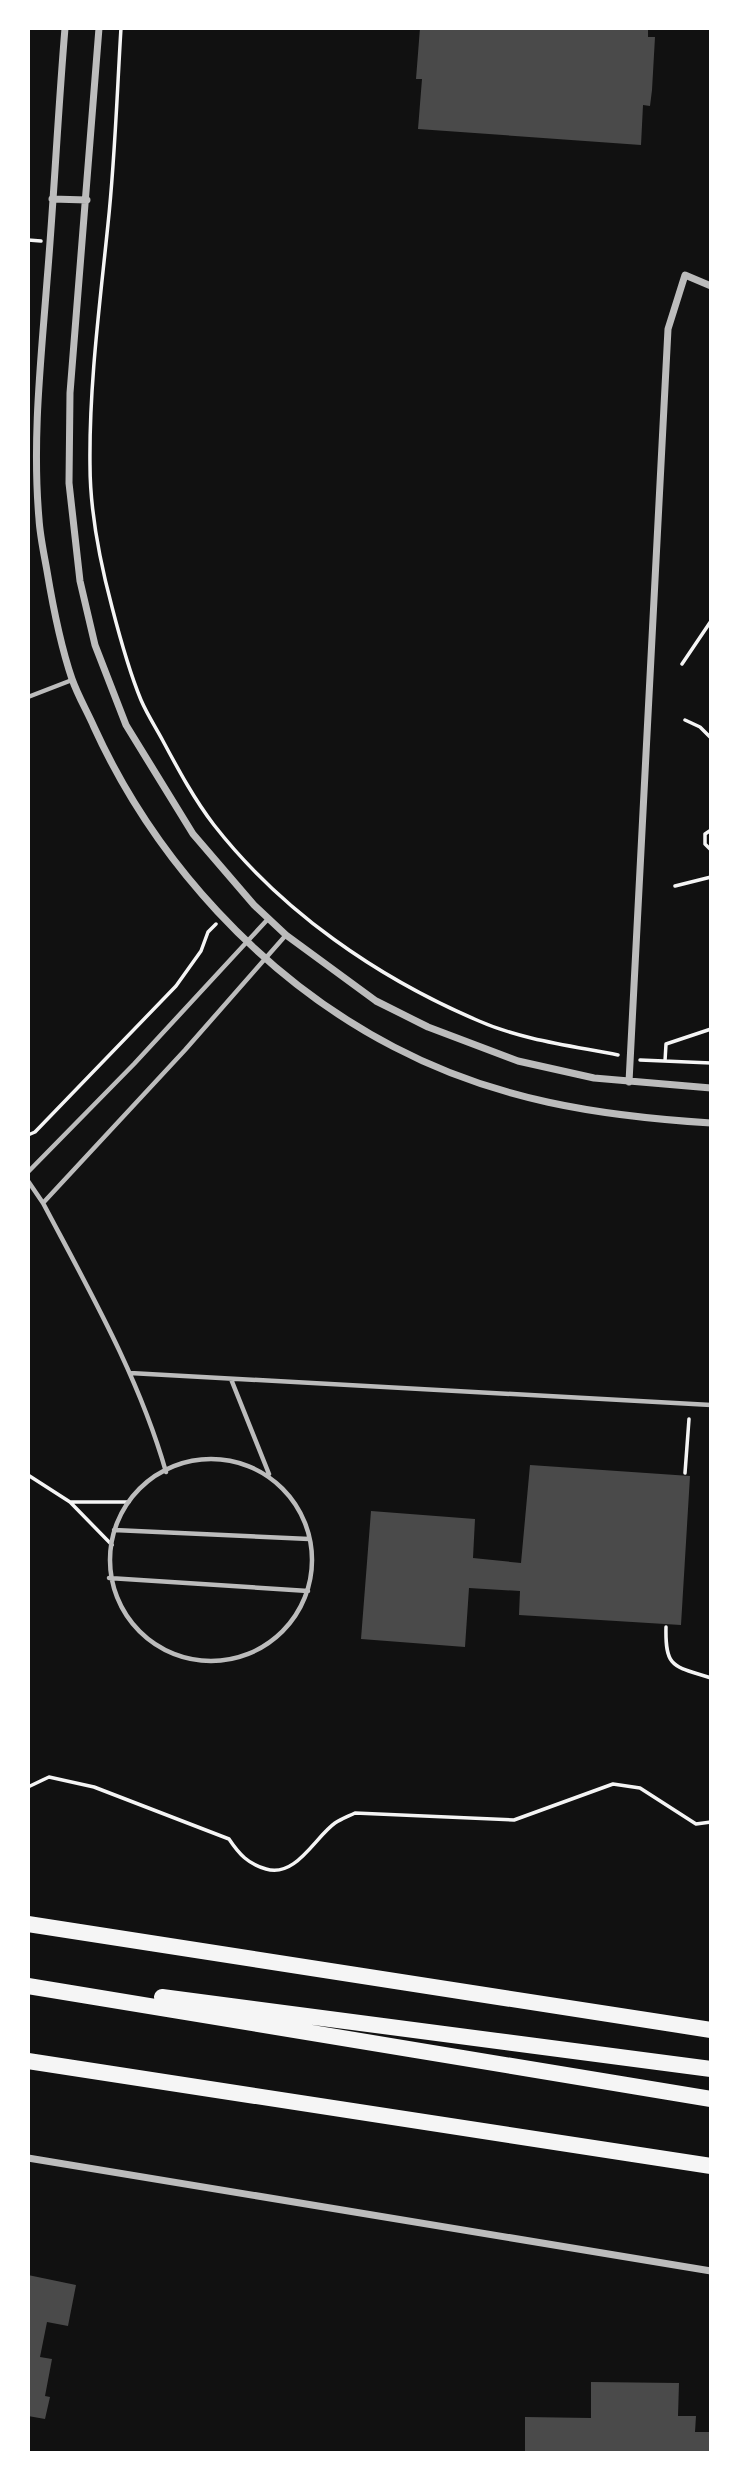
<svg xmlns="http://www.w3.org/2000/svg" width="739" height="2481" viewBox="0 0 739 2481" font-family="Commissioner,sans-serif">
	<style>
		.building { fill: #4a4a4a }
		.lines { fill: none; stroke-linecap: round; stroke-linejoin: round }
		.path { stroke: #f5f5f5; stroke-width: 3.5 }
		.service { stroke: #bcbcbc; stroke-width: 4.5 }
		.minor { stroke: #bcbcbc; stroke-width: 7 }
		.motorway { stroke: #f5f5f5; stroke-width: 16 }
	</style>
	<rect width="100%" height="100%" fill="#111"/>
	<path class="building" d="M420 28H648V37H655L652 90 650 106 643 105 641 145 418 129 422 79H416Z
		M530 1465 690 1476 681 1625 519 1615 520 1591 469 1588 465 1647 361 1639 371 1511 475 1519 473 1558 521 1563Z
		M28 2275 76 2285 68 2326 47 2322 40 2357 52 2359 45 2396 50 2397 45 2419 28 2416Z
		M591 2382 679 2383 678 2416H696L695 2432H709V2453H525V2417L591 2418Z"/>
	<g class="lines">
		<path class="path" d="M121 28C117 93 115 159 108 224 100 303 89 385 90 465 90 512 100 562 112 607 120 638 129 671 141 700 147 714 156 728 163 741 178 769 194 799 214 825 282 912 378 978 479 1021 522 1040 573 1046 618 1055
			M28 240 41 241
			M682 664 711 621
			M685 720 700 727 710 737
			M711 830 705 834V844L711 850
			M675 886 711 877
			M640 1060 711 1063
			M665 1061 666 1044 711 1029
			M28 1135 35 1132 176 986 201 951 208 932 216 924
			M685 1473 689 1419
			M28 1475 70 1502H129
			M70 1502 112 1545
			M666 1627C665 1669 674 1666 711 1678
			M28 1787 49 1777 94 1787 229 1839C239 1854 248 1864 266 1869 296 1878 315 1837 335 1823 341 1819 349 1816 355 1813L514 1820 613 1784 640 1788 696 1824 711 1822"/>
		<path class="service" d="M28 697 72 680
			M28 1172 134 1064 268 919
			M28 1181 43 1203C89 1290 139 1377 166 1472
			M43 1203 185 1050 286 935
			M130 1373 711 1405
			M231 1379 269 1474
			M110 1560a101 101 0 1 1 202 0a101 101 0 1 1-202 0Z
			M114 1530 309 1539
			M109 1578 308 1591"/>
		<path class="minor" d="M65 28C58 112 54 197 47 281 41 360 32 439 39 519 40 536 44 554 47 571 53 607 60 644 72 679 78 696 87 711 94 727 155 861 263 979 394 1047 495 1100 599 1116 711 1123
			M99 28 70 393 69 483 80 581 95 645 126 725 193 834 254 905 286 935 376 1001 428 1027 518 1061 594 1078 711 1088
			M52 199 87 200
			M629 1082 668 329 685 275 711 286
			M28 2158 711 2271"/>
		<path class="motorway" d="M28 1924 711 2030
			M28 1986 711 2099
			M162 1997 711 2069
			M28 2061 711 2166"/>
	</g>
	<rect width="739" height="2481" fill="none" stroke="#ffffff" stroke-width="60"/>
</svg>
